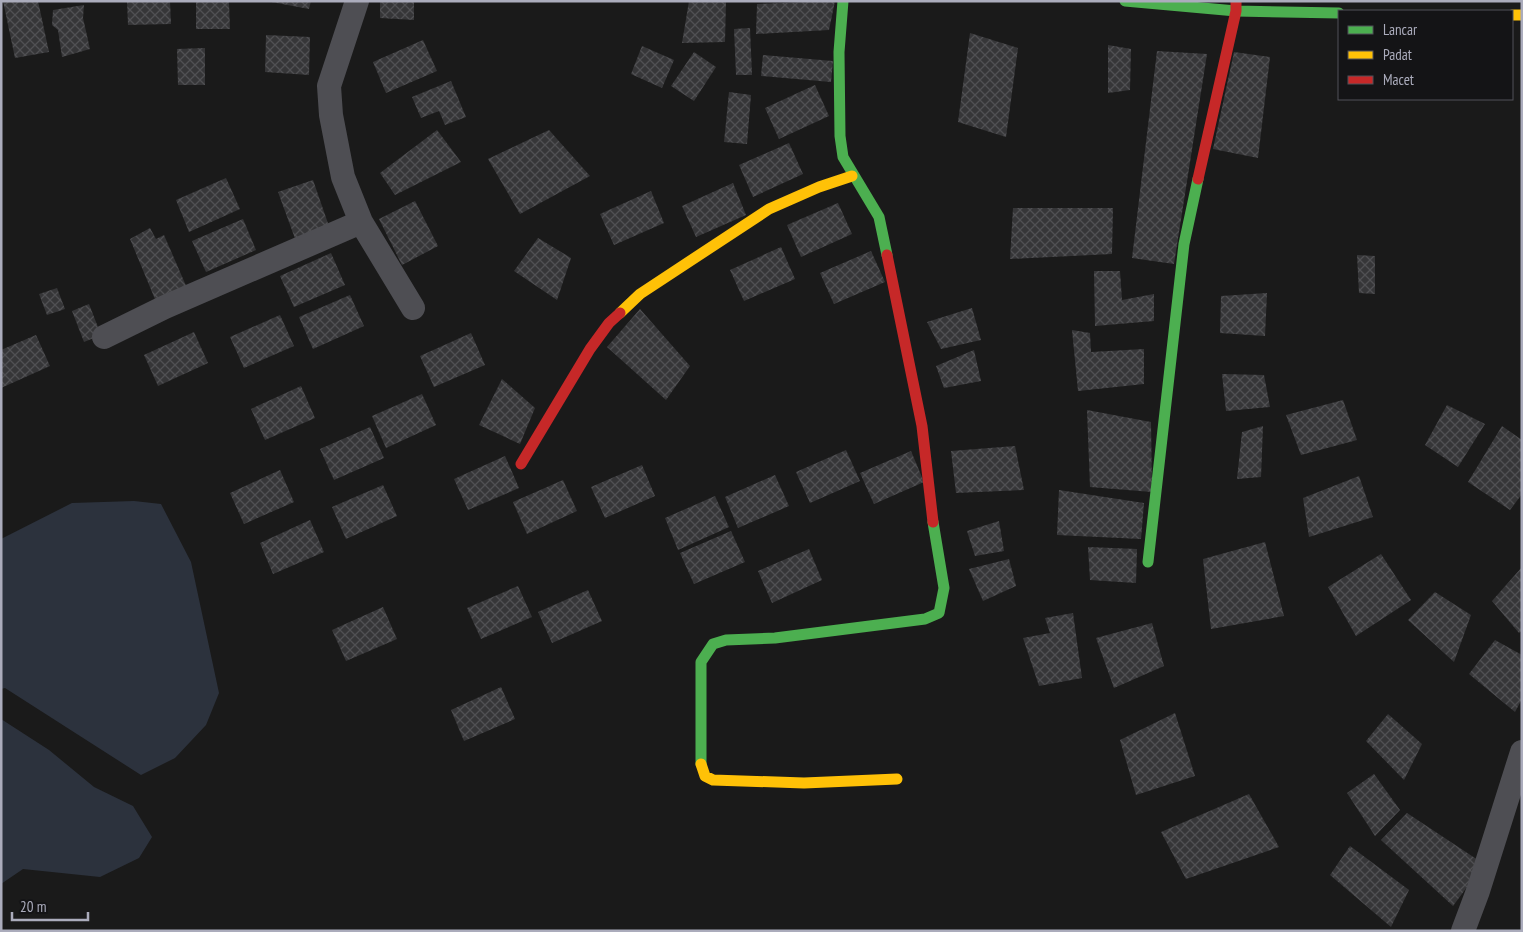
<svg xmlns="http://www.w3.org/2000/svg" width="1523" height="932" viewBox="0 0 1523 932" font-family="'PT Sans Narrow',sans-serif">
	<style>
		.water { fill: #2c323d }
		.building { fill: url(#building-cross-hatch) }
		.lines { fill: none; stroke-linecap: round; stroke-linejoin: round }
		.street { stroke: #4e4e53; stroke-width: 24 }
		.fast { stroke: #4caf50; stroke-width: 11 }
		.slow { stroke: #ffc107; stroke-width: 11 }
		.jam { stroke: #c62828; stroke-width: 11 }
	</style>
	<defs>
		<pattern id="building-cross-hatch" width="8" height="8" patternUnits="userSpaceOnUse" patternTransform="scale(1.25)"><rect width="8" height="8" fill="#363638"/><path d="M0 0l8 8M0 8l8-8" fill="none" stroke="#505053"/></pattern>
	</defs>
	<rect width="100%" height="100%" fill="#1a1a1a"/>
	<path class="water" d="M134 501 161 504 191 562 219 693 206 725 175 758 141 775 5 688 1 689V539L72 503Z
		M1 719 49 750 94 787 133 806 152 837 139 858 100 877 23 869 1 884Z"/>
	<path class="building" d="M3 1H38L49 52 15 58Z
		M127 1H170L171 24 128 25Z
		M196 1H229L230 29H196Z
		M266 1H311L309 9Z
		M380 1H414V20L380 18Z
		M689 1H726L725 42 682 43Z
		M835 1 829 30 756 34 757 4Z
		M84 5 83 18 90 49 62 57 58 30 52 25 53 10Z
		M750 28 752 75H736L734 29Z
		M970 33 1018 48 1006 137 958 122Z
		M266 35 310 37 309 75 265 72Z
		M423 40 437 71 386 93 373 62Z
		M1108 45 1131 49 1130 90 1108 93Z
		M642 46 674 60 662 88 631 74Z
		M205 48V85H178L177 49Z
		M1157 51 1207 54 1174 264 1132 258Z
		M694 52 716 67 694 101 671 86Z
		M1234 52 1270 57 1258 158 1213 149Z
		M763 55 833 61 831 82 761 76Z
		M451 81 466 117 445 125 439 111 421 118 412 97Z
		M815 85 829 116 779 139 765 108Z
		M729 92 751 95 747 144 724 142Z
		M437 130 461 162 395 195 380 173Z
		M549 130 590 176 520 214 488 159Z
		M789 143 803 174 753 197 739 165Z
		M226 178 240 209 189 232 176 200Z
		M313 180 331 232 297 244 278 192Z
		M733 183 746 215 696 237 682 206Z
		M651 191 664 223 614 245 600 214Z
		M415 201 438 246 402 265 379 219Z
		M838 203 852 234 801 257 787 225Z
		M1013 208H1113L1112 254 1010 259Z
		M243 219 256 250 206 272 192 241Z
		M150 228 156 239 164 235 187 288 157 304 130 239Z
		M538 238 571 258 557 300 514 271Z
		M781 247 795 279 744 301 730 270Z
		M871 251 885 282 834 304 820 273Z
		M331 253 345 285 294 307 280 276Z
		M1357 255 1375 256V294L1359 293Z
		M1094 271H1120L1122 300 1154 294V321L1095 326Z
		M57 288 65 309 47 315 39 294Z
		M1267 293 1265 336 1220 333 1221 296Z
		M350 295 364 326 313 349 299 317Z
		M89 304 101 335 84 342 72 311Z
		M972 308 981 340 941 349 927 322Z
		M640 309 690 366 666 400 607 347Z
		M280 315 294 346 244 368 230 337Z
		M1072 330 1090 333 1091 352 1144 349V384L1078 391Z
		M194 332 208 363 158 386 144 355Z
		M471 333 485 365 434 387 420 356Z
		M36 335 50 366 1 388V350Z
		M974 350 981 381 944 388 936 366Z
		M1222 374 1264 375 1270 407 1226 411Z
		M502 379 535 408 520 444 479 425Z
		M301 386 315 418 265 440 251 409Z
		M422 394 436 425 386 448 372 416Z
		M1343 400 1357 440 1301 455 1286 415Z
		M1447 405 1485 424 1458 467 1425 445Z
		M1087 410 1151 422 1152 492 1090 487Z
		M1263 426 1261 477 1237 479 1242 432Z
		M1502 426 1522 440V494L1510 510 1468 482Z
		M370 427 384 458 334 480 320 449Z
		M1015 446 1024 490 956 493 951 451Z
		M846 450 860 481 810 503 796 472Z
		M911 451 924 482 874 504 860 473Z
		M505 456 519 488 468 510 454 479Z
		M642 465 655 496 605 518 591 487Z
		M280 470 294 502 244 524 230 493Z
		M775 475 789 506 738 528 725 497Z
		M1359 476 1373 517 1309 537 1303 498Z
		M563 480 577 511 527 534 513 502Z
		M383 485 397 516 346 539 332 507Z
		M1059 490 1144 503 1141 539 1057 535Z
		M715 496 729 527 678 550 665 518Z
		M310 520 324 552 273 574 260 543Z
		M999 521 1004 551 975 556 967 531Z
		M731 531 745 562 694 584 680 553Z
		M1265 542 1284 616 1211 629 1203 559Z
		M1088 547 1137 549 1136 583 1090 580Z
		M809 549 822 580 772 603 758 571Z
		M1381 554 1411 600 1356 636 1328 587Z
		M1009 559 1016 586 983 601 969 569Z
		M1522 567V631L1519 633 1492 601Z
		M518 586 532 617 481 639 467 608Z
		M588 590 602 621 552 643 538 612Z
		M1435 592 1471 615 1454 662 1408 620Z
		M383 607 397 639 346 661 332 630Z
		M1073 613 1082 678 1039 686 1023 638 1050 633 1045 618Z
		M1152 623 1164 666 1114 688 1096 638Z
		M1495 640 1522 655V699L1515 712 1469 674Z
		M501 687 515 719 464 741 451 710Z
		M1175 713 1195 776 1136 795 1120 740Z
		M1388 714 1422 744 1404 780 1366 741Z
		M1374 774 1400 810 1375 836 1347 793Z
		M1249 794 1279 847 1186 879 1161 832Z
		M1407 813 1484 864 1453 906 1381 840Z
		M1350 846 1409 890 1391 927 1330 875Z"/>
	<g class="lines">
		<path class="street" d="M357 1 329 86 331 115 343 177 361 222 413 308
			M104 337 165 307 361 222
			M1463 931 1478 891 1522 752"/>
		<path class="fast" d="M843 1 839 52 840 136 843 157 879 217 887 255
			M1125 1 1236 11 1339 13
			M1148 562 1184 244 1198 179
			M701 764V662L713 644 726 640 775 638 925 619 939 613 944 588 933 522"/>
		<path class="slow" d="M1512 15H1522
			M620 313 640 294 769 209 819 187 852 176
			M701 764 705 776 713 780 804 783 897 779"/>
		<path class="jam" d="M1198 179 1236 11V1
			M887 255 922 426 933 522
			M521 464 590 349 609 323 620 313"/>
	</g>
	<rect width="1523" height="932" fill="none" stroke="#abacbc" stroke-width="5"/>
	<rect x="1338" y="10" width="175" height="90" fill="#141416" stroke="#505158"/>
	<rect x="1348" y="26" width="25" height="8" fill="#4caf50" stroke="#505158"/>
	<text x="1383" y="35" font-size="15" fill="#abacbc">Lancar</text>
	<rect x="1348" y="51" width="25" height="8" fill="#ffc107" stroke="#505158"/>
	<text x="1383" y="60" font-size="15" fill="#abacbc">Padat</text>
	<rect x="1348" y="76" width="25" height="8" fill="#c62828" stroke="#505158"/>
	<text x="1383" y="85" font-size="15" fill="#abacbc">Macet</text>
	<path d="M12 912v8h76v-8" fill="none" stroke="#abacbc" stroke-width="2.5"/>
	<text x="20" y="912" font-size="15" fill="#abacbc" stroke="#141416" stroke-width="4" paint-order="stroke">20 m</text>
</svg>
